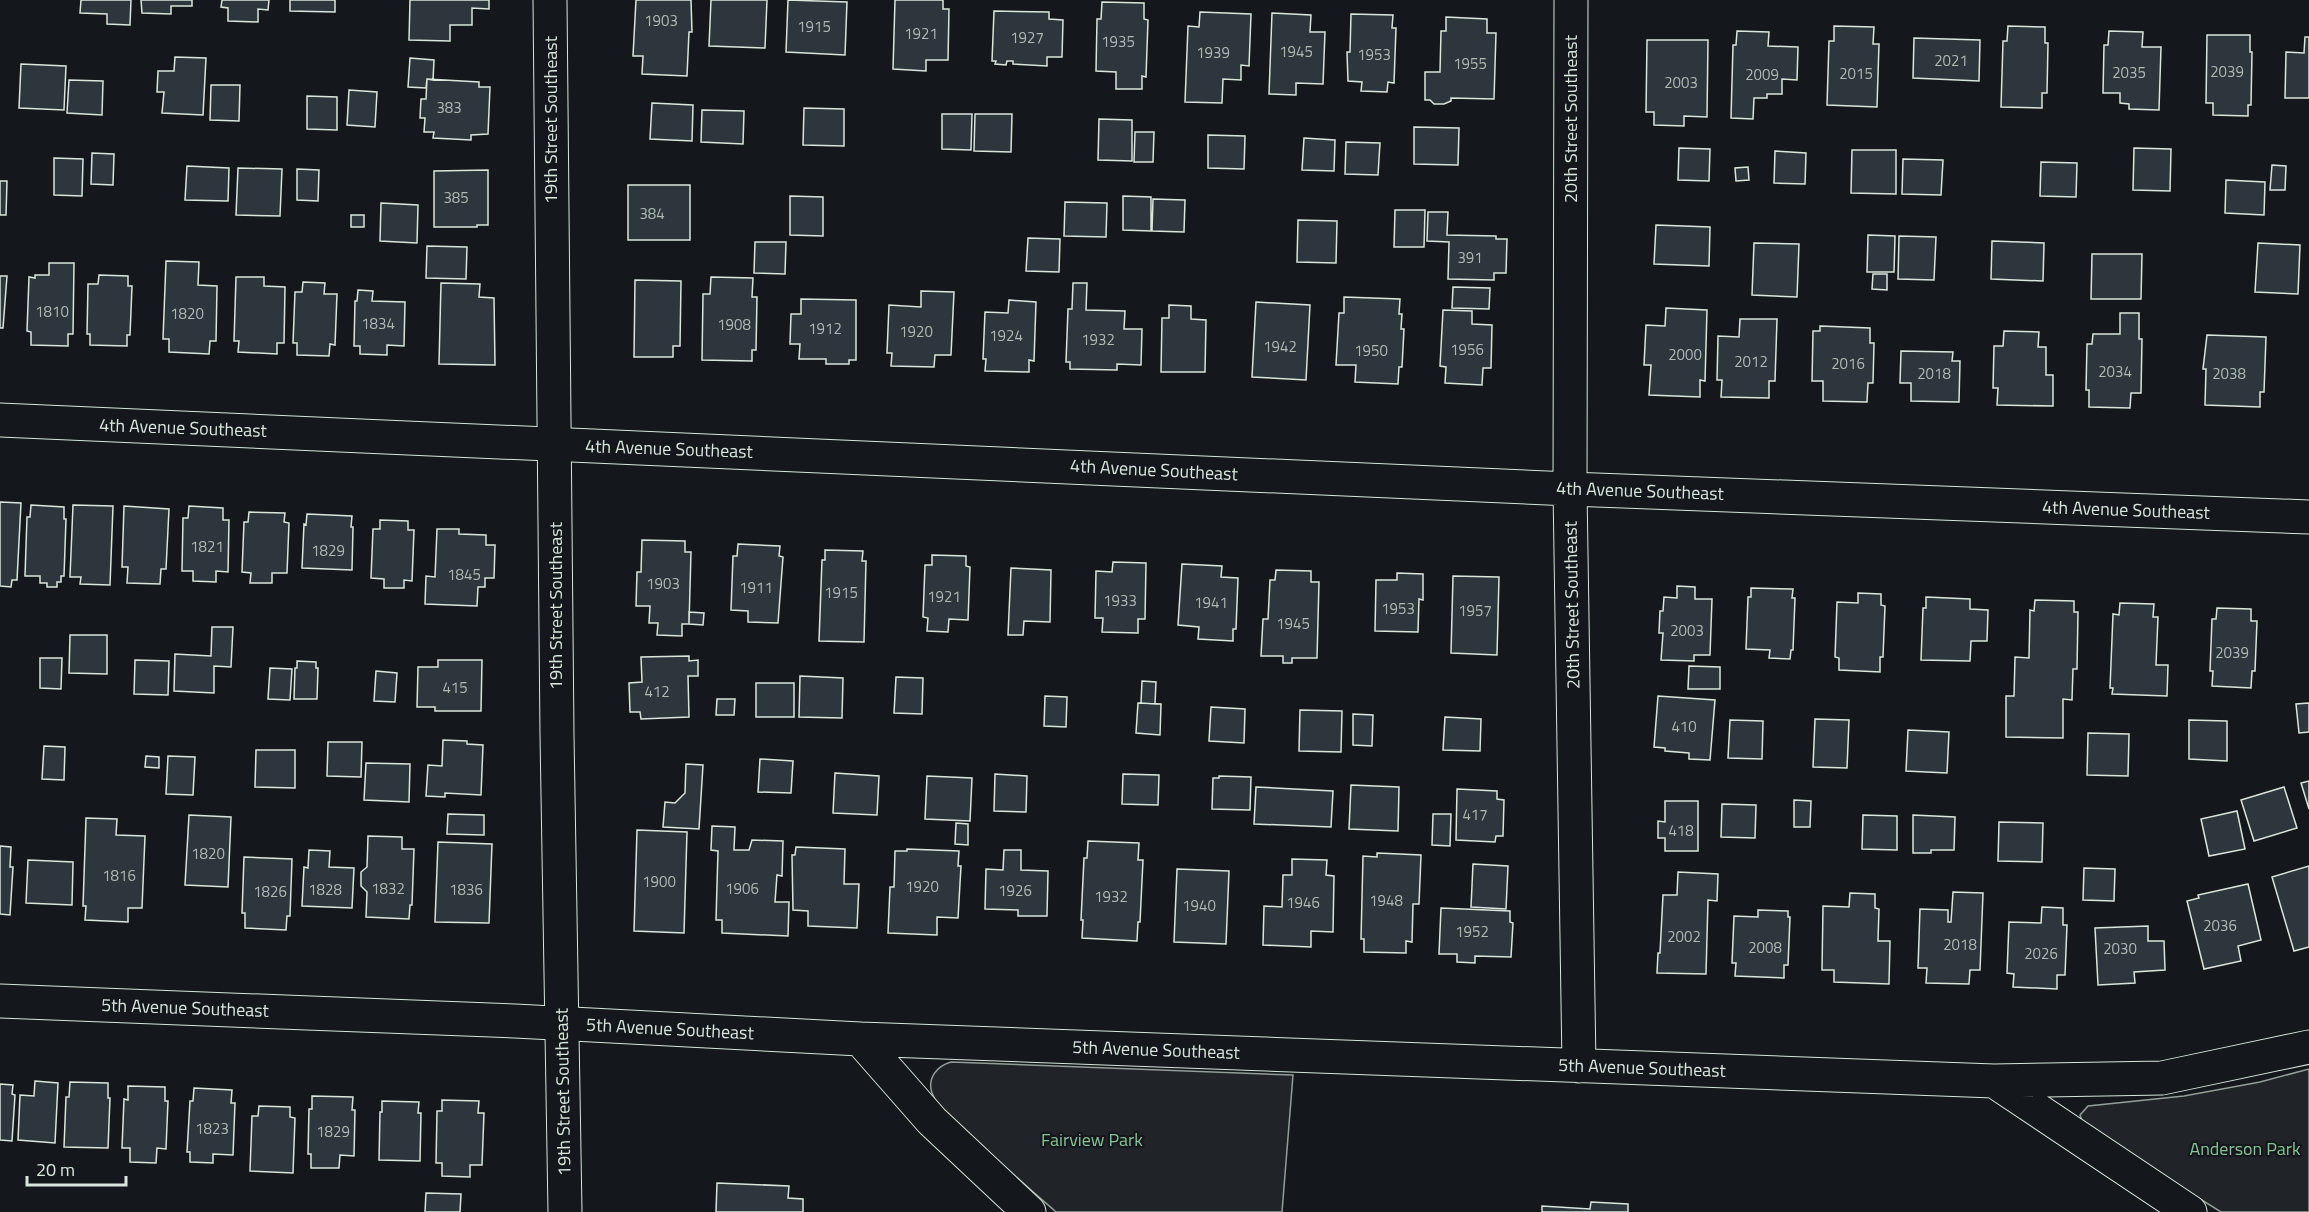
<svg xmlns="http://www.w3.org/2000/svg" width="2309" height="1212" viewBox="0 0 2309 1212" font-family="'Titillium Web',sans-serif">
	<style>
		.green { fill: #202428; stroke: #939e99; stroke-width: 1.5 }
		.building { fill: #2c363c; stroke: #d8e6dc; stroke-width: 1.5 }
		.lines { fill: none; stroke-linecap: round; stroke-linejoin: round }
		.minor-casing { stroke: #d8e6dc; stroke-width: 35 }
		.major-casing { stroke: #d8e6dc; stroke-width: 35 }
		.minor { stroke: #14181c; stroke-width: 33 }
		.major { stroke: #14181c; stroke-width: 33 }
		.labels { text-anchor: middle; stroke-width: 4.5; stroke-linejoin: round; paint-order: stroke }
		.number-label { font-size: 15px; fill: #adbab4 }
		.street-label { font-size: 18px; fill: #d8e6dc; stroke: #14181c }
		.park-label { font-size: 18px; fill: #8ac095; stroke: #14181c }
	</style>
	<rect width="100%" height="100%" fill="#14181c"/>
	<path class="green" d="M951 1062 1293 1075 1282 1212H1056C1031 1190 1007 1169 983 1147 966 1132 941 1115 932 1093 927 1078 937 1066 951 1062Z
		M2309 1069V1212H2221L2084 1127 2080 1115 2088 1106 2184 1096 2260 1082Z"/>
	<path class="building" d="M81 0H131L130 25 107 24V14L80 13Z
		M141 0H192V6H171V14L142 13Z
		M222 0H269L268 10 258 9V22L228 21V8L221 7Z
		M290 0H335V12L290 11Z
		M410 0H489V9L472 8V25H450V41L409 40Z
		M636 0H691L692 32H689L687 76 642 74 643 56H633Z
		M711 0H767L765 48 709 46Z
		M788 0 847 2 845 55 786 52Z
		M895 0H943V9H949L948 60H926V71L893 69Z
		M1102 2 1144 3V19L1148 20 1146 77 1142 76V89H1116V72L1096 71 1097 19H1101Z
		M994 11 1049 12V19L1063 20 1062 57H1047V66L1013 64V61H1007L1006 65 995 64 996 61H992Z
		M1200 12 1251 14 1249 66 1241 65V80L1223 79 1222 103 1185 102 1188 26 1199 27Z
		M1272 13 1311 15 1310 32H1325L1323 84 1296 83V95L1269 94Z
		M1351 14 1393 15 1392 28H1396L1394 83 1388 82 1387 92 1361 91 1362 82 1348 81 1347 52H1350Z
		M1446 17 1487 19V33H1496L1494 99 1451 98V101L1444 104H1434L1430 100H1425V72H1440L1441 31H1446Z
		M1834 26 1874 27 1873 44H1879L1877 107 1827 105 1829 41H1834Z
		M2008 26 2045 27V43H2048L2047 93H2042V108L2001 107 2003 41H2007Z
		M1737 31 1769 32 1768 46 1798 47 1797 80 1782 79V94H1767V98H1754L1753 119 1731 118 1733 45H1736Z
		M2109 31 2143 32 2142 47H2161L2159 110 2129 109V104L2120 103V93H2103L2104 45H2108Z
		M2207 35H2250V52H2252L2251 105H2248V116L2213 115V103H2206Z
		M2305 37H2309V98H2285L2286 52 2304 53Z
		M1914 38 1980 40 1979 81 1913 78Z
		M1647 40H1708L1707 117 1684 116V126L1654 125V112H1646Z
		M175 57 206 58 203 115 162 113 164 92H157L158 71H174Z
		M410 58 434 60 433 80 427 79 426 88 408 87Z
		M21 64 66 66 64 110 19 108Z
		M427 79 479 82V87H490L488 134 471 135V140L433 138 434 132H424L425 118H420L421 99H426Z
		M69 80 103 81 102 115 67 113Z
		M211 85H240L239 121 210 120Z
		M349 90 377 92 375 127 347 125Z
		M307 96 337 97V130L307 129Z
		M652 103 693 105 692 141 650 139Z
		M804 108 844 109V146L803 145Z
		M702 110 744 111 743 144 701 142Z
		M942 114H972L971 150 942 149Z
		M975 114H1012L1011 152 974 151Z
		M1099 119 1132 120V161L1098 160Z
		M1414 127 1459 128 1458 165 1414 164Z
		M1135 132H1154L1153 162H1134Z
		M1208 135 1245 136 1244 169 1208 168Z
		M1304 138 1335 140 1334 171 1302 170Z
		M1346 142 1380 143 1378 175 1345 174Z
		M1679 148 1710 149 1709 181 1678 180Z
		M2134 148 2171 149 2170 191 2133 190Z
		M1852 150H1896V194L1851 193Z
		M1775 151 1806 153 1805 184 1774 183Z
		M92 153 114 154 113 185 91 184Z
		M54 158 83 159 82 196 54 195Z
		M1903 159 1943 160 1941 195 1902 194Z
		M2041 162 2077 163 2076 197 2040 196Z
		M2272 165 2286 166 2285 190H2270Z
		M187 166 229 168 228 201 185 200Z
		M1748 167 1749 180 1736 181 1735 168Z
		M238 168 282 169 280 216 236 215Z
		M297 169 319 170 318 201 297 200Z
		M488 170V225H477V227H434V171Z
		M2226 180 2265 182 2264 215 2225 213Z
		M0 181H7L6 215H0Z
		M628 185H690V240H628Z
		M790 196 823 197V236L790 235Z
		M1123 196 1151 197V231L1123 230Z
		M1153 199 1185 200 1184 232 1152 231Z
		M1065 202 1107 203 1106 237 1064 236Z
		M381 203 418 205 417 243 380 241Z
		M1395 210H1425L1424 247H1394Z
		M1428 212H1448L1447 235 1496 236V239H1507L1506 273H1494V280L1448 279 1449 242 1427 241Z
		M351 215H364V227H351Z
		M1298 220 1337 221 1336 263 1297 262Z
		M1656 225 1710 227 1709 266 1654 264Z
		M1868 235 1895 236 1894 272H1867Z
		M1899 236 1936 237 1934 280 1898 279Z
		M1028 238 1060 239 1059 272 1026 271Z
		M1992 241 2044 243 2043 281 1991 279Z
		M755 242H786L785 274 754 273Z
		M1754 243 1799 244 1797 297 1752 295Z
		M2258 243 2300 245 2298 294 2255 292Z
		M427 246 467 247 466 279 426 278Z
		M2092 254H2142L2141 299H2091Z
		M166 261 199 262 198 285 217 286 216 341H210L209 354 169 352V339H163Z
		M49 263H74L73 334H68V346L31 345V332L27 331 29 277 35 278V275H49Z
		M1873 274H1887V290L1872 289Z
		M99 275 128 276V286H132L130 335H127V346L90 345V334H87L88 284H98Z
		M0 276H7L3 328H0Z
		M236 277H264V286L285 287 284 343H277V354L238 352 239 341H234Z
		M711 277 753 278 752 297H757L756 350H752V361L702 360 703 294H710Z
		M635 280 681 281 680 346H673V357H634Z
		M303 282 325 283 324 294H337L335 345 330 344 329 356 297 355V343H293L295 292H302Z
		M441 283 480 284 479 297 494 298 495 365 439 364Z
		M1073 283H1087L1086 310 1125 311 1124 329H1142L1141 365 1117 364V370L1070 369V362H1066L1068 309H1072Z
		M1453 287 1490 288 1489 309 1452 308Z
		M358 290 373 291 372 301 405 302 404 346 387 345V355L360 354V346H354L355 301H357Z
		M921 291 954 292 951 355H935L934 367 891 366 892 353H887L889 305 921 307Z
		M1344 297 1400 299 1399 314H1402L1401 329H1404L1402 367H1399L1398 384 1355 382 1356 365H1336L1339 313H1344Z
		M801 299 856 300V360H849V364H826V359H799L800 344H790L791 314H801Z
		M1009 300 1036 302 1034 361 1029 360V372L985 371 986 359H983L985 312 1008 313Z
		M1256 302 1310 305 1306 380 1252 377Z
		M1169 305 1191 306V319L1206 320 1205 372H1161L1162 318H1169Z
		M1666 308 1707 310 1705 381 1700 380V397L1649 395 1651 365H1644L1646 325 1665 326Z
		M1443 310 1472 311V324L1492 325 1491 368H1483L1482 385 1445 383 1446 367 1440 366Z
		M2120 313H2139V339H2142L2141 393H2131L2130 408 2089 407V390H2086L2087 344H2092L2093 334H2120Z
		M1740 319H1777L1775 381H1769V398L1721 397 1722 380H1717L1718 336 1739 337Z
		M1820 326 1870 328V343H1874L1873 383H1868L1867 402 1823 401V381H1812L1813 331H1820Z
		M2004 331 2039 332 2038 347H2046V375H2053V406L1997 405 1998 388H1993L1994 346H2003Z
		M2207 335 2266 337 2264 392H2260V407L2205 405 2206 369H2203Z
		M1901 351 1953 352 1952 361H1960L1959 402 1911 401V383H1900Z
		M0 502 21 503 17 580H12L11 587 0 586Z
		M31 505 64 507V519H66L64 576H61V582H57V587H47V583H40V576H25L27 517H30Z
		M73 505 113 506 110 585 80 584 81 577H70Z
		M124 506 169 509 166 569H161L160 584 127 583 128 567H122Z
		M189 506 223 508V520H229L228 572 216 571V582L193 581V571H182L183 518H188Z
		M249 512 285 513 284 522 289 523 287 573H272V583H250L251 573 242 572 244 522H248Z
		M307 514 352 516 351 527H353L352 570 302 568 304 524 306 525Z
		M380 520 408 521V530H414L412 581 404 580V588H384V579L371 578 373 529H380Z
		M437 529H459V534L486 535V545H495L494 578H485V587H478L477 606 425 604 426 576 435 577Z
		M642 540 685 541V552H691L689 624H682V636L657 635 658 623H649L650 606H636L637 572H641Z
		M738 544 780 546 779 556 783 557 778 623 748 622V611L731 610 733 556H737Z
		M825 550 863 551 862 561H866L864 642 819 641 822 560H825Z
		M932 555 966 556V566L970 567 968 620 949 619 948 632 927 631 928 618 923 617 925 565H932Z
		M1113 562 1146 563 1145 619H1138V633L1102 632 1103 618H1095L1096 571 1112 572Z
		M1182 564 1222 566 1221 577 1238 578 1236 629H1233V641L1198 639 1199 627 1178 625Z
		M1011 568 1051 570 1050 622 1024 621 1023 635H1008Z
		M1276 570 1311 571V582H1319L1317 658H1292V663H1283V656H1261L1263 619H1268L1270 580H1275Z
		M1397 573 1423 574V600L1419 599 1418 632 1375 631 1376 580H1397Z
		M1453 576 1499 577 1497 655 1451 653Z
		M1677 586 1695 587V599H1712L1710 655H1694V661L1661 660 1663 633H1659L1660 611H1663L1664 597 1677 598Z
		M1751 588 1793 589 1792 598H1795L1793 650H1791L1790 659 1769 658 1770 650 1746 649 1748 597H1751Z
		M1858 593 1881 594V605L1885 606 1883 657H1880V672L1839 670V658L1835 657 1837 602 1858 603Z
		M1926 597 1970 599V609L1988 610 1987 641H1971L1970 661 1921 660 1923 608H1926Z
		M2035 600 2074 601V612H2078L2077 669H2073L2072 700 2063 699V738L2006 737V696H2014L2015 657 2029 658 2030 610 2034 611Z
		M2120 603 2154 604 2153 617H2158L2156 665H2168L2167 696 2112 694 2113 688H2110L2113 614 2119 615Z
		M2217 608 2251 609V621H2257L2255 671H2252L2251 688 2212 686 2213 671H2210L2212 619H2216Z
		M689 612 704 613 703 625 689 624Z
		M212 627H233L231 667 214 666V693L174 691 175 654 211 656Z
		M70 635H107V674L69 673Z
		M689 656V661L698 660V676H688L689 717 641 719 640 712H630L629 683 642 682 641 657Z
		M40 658H62L61 689 40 688Z
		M135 660 169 661 168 695 134 694Z
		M438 660H482L481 711H435V707H417L418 667H438Z
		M297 661 316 662V668H318L317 699H294L295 668H297Z
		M1689 666 1720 667V689H1688Z
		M270 668 292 669 290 700 268 699Z
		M376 671 397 673 395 702 374 701Z
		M800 676 843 678 842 718 799 717Z
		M896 677 923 678 922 714 894 713Z
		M1142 681 1156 682 1155 704 1141 703Z
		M756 683H794V717H756Z
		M1045 696 1067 697 1066 727 1044 726Z
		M1658 696 1715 700 1710 760 1689 759V753L1665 751V748L1654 747Z
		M717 699H735L734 715H716Z
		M1138 703 1161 704 1160 735 1136 733Z
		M2309 703V732L2299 733 2296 704Z
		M1211 707 1245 709 1244 743 1209 741Z
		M1300 710 1342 711 1341 752 1299 751Z
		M1353 714 1373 715 1372 746 1353 745Z
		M1445 717 1481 719 1480 751 1443 750Z
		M1815 719 1849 720 1847 768 1813 767Z
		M1730 720 1763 721 1762 759 1728 758Z
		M2189 720 2227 721V761L2189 759Z
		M1908 730 1949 732 1947 773 1906 771Z
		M2088 733 2129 734 2128 776 2087 775Z
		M443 740 467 741V744L483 745 481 795 445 793V797L426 796 428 765 442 766Z
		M328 742H362L361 777 327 776Z
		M44 746 65 747 64 780 42 779Z
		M256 750H295V788L255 787Z
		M146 756 159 757V768L145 767Z
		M168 756 195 757 193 795 166 794Z
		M760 759 793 761 791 793 758 792Z
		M366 763 410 764 409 802 364 800Z
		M686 764 703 765 699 829 663 827 665 802 675 803 685 793Z
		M835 773 879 776 877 815 833 813Z
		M995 774 1027 776 1026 812 994 811Z
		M1123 774 1159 775 1158 805 1122 804Z
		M927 776 972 778 970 821 925 819Z
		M1219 776 1251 777 1250 810 1212 809 1213 778H1219Z
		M2309 781V809L2301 783Z
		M1351 785 1399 787 1398 831 1349 829Z
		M1256 787 1333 791 1331 827 1254 824Z
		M2284 787 2297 828 2254 841 2241 800Z
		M1457 789 1497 791V799L1504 800 1503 836H1496L1495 842 1456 840Z
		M1794 800 1811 801 1810 827H1794Z
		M1665 801H1698V851H1665V838H1658V821L1665 822Z
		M1722 804 1756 805 1755 838 1721 837Z
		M2237 811 2245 849 2209 856 2201 819Z
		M448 814 484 815V835L447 834Z
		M1433 814H1451L1450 846 1432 845Z
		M189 815 231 817 228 887 185 885Z
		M1863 815 1897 816V850L1862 849Z
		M1913 815 1955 817 1954 850H1931V853H1913Z
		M86 818 117 819 116 835 145 836 142 908H128V922L85 920 86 906H83Z
		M1999 822 2043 823 2042 862 1998 861Z
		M956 823 968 824V845L955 844Z
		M712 826 735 827 734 850H749L752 840 783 841 782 876 777 875 775 902H789L788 936 722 933V920H716L718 851 711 850Z
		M637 830 687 832 684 933 634 931Z
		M368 836 402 837V849H414L412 905H410L409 919 366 917 367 892 361 886V872L367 867Z
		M1088 841 1139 843 1138 860H1143L1140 922H1138L1137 941 1082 938 1083 920H1081L1084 858H1087Z
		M438 842 492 844 489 923 435 922Z
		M0 846 11 847 10 867H13L10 915 0 914Z
		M796 847 845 849 844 884H859L857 928 808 926V911L793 910 792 855H795Z
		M907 849 959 851 958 866H961L958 918 937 917V935L888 933 890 887H894L895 851H907Z
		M309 850 330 851 329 867 354 868 352 908 302 906 304 867 308 868Z
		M1004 850H1021V870L1048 871 1047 916H1018V910L985 909 986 869 1003 870Z
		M1377 853 1421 855 1419 904H1413L1412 942 1406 941V953L1364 952V939H1361L1363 856 1377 857Z
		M244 857 292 859 290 916H287L286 930 245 928V913H242Z
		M1292 859 1327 860 1326 875 1334 876 1333 932 1311 931V947L1263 945 1264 906 1282 907 1283 875H1292Z
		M28 860 73 862 72 905 26 903Z
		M1473 864 1508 866 1506 909 1471 907Z
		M2309 866V947L2294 951 2272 877Z
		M2084 868 2115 869 2114 901 2083 900Z
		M1177 869 1229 871 1226 944 1174 942Z
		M1678 872 1718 874 1717 901 1708 900 1706 974 1657 973 1658 953H1660L1663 895H1677Z
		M2248 884 2261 940 2238 946 2241 961 2204 969 2187 901 2199 898 2198 895Z
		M1953 892 1983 893 1980 970H1970L1969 984 1926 983 1927 968H1918L1920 909 1948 910V922H1951Z
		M1850 893 1875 894V908L1879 909 1878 941H1890L1889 984 1834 982V970H1822L1823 906 1849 907Z
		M2042 907 2063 908V925H2067L2065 975H2057V989L2013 987 2014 974 2007 973 2009 922 2041 923Z
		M1441 908 1510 911V922L1513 923 1511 957 1475 956V963L1457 962V954H1439Z
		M1758 910 1788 911V917H1790L1788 965H1784V978L1735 976 1736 963H1732L1734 916 1758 917Z
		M2148 926V941H2164L2165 970 2134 972 2135 983 2098 985 2095 928Z
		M35 1081 58 1083 55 1143 18 1140 20 1095 34 1096Z
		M70 1082 108 1083V1098H110L108 1148 64 1147 66 1097H69Z
		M0 1084 13 1085 12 1094 15 1095 12 1141 0 1140Z
		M128 1086 165 1087V1101H168L166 1149 157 1148 156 1163 130 1162V1148H122L124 1099 128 1100Z
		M194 1088 232 1090 231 1103H235L233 1155 213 1154V1163L190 1162V1152H187L190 1101H193Z
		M312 1096 353 1097 352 1110H355L354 1156 340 1155 339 1168H311V1154H308L309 1109H312Z
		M442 1100 479 1101 478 1113H484L482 1165H470V1177L442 1176V1163H436L437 1111H442Z
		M382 1101 419 1102 418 1113H421L420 1161 379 1160 380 1112H382Z
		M259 1106 290 1107V1117L295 1118 293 1173 250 1171 252 1116H258Z
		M717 1183 789 1186 788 1198 803 1199V1212H716Z
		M426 1193 461 1194 460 1212H425Z
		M1591 1202 1628 1204V1212H1542V1206L1590 1209Z"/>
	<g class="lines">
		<defs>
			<path id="minor" d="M1571 0 1570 489 1579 1066
				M0 420 1570 489 2309 517
				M0 1001 515 1021 860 1039 1994 1081 2162 1078 2309 1047
				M860 1039 932 1121 1029 1212
				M1994 1081 2190 1212"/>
			<path id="major" d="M550 0 557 735 565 1212"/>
		</defs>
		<use href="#minor" class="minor-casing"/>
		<use href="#major" class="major-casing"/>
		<use href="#minor" class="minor"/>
		<use href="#major" class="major"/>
	</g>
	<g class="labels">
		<g class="number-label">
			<text x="661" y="26">1903</text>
			<text x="814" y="32">1915</text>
			<text x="921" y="39">1921</text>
			<text x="1027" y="43">1927</text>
			<text x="1118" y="47">1935</text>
			<text x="1296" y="57">1945</text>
			<text x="1213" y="58">1939</text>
			<text x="1374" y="60">1953</text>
			<text x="1951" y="66">2021</text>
			<text x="1470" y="69">1955</text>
			<text x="2227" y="77">2039</text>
			<text x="2129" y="78">2035</text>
			<text x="1856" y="79">2015</text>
			<text x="1762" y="80">2009</text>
			<text x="1681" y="88">2003</text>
			<text x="449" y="113">383</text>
			<text x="456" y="203">385</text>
			<text x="652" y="219">384</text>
			<text x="1470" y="263">391</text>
			<text x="52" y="317">1810</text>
			<text x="187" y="319">1820</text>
			<text x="378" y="329">1834</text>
			<text x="734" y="330">1908</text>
			<text x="825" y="334">1912</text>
			<text x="916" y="337">1920</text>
			<text x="1006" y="341">1924</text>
			<text x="1098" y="345">1932</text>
			<text x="1280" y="352">1942</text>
			<text x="1467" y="355">1956</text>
			<text x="1371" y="356">1950</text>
			<text x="1685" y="360">2000</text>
			<text x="1751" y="367">2012</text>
			<text x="1848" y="369">2016</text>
			<text x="2115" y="377">2034</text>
			<text x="1934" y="379">2018</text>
			<text x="2229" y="379">2038</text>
			<text x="207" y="552">1821</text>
			<text x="328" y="556">1829</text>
			<text x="464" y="580">1845</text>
			<text x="663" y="589">1903</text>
			<text x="756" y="593">1911</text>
			<text x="841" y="598">1915</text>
			<text x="944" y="602">1921</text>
			<text x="1120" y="606">1933</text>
			<text x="1211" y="608">1941</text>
			<text x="1398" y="614">1953</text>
			<text x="1475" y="616">1957</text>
			<text x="1293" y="629">1945</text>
			<text x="1687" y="636">2003</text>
			<text x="2232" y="658">2039</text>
			<text x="455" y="693">415</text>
			<text x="657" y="697">412</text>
			<text x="1684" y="732">410</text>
			<text x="1475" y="820">417</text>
			<text x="1681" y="836">418</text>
			<text x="208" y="859">1820</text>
			<text x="119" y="881">1816</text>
			<text x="659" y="887">1900</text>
			<text x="922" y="892">1920</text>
			<text x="388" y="894">1832</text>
			<text x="742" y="894">1906</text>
			<text x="325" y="895">1828</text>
			<text x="466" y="895">1836</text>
			<text x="1015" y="896">1926</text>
			<text x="270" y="897">1826</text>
			<text x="1111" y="902">1932</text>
			<text x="1386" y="906">1948</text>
			<text x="1303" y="908">1946</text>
			<text x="1199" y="911">1940</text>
			<text x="2220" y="931">2036</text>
			<text x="1472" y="937">1952</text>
			<text x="1684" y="942">2002</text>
			<text x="1960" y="950">2018</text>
			<text x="1765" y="953">2008</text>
			<text x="2120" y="954">2030</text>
			<text x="2041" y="959">2026</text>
			<text x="212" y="1134">1823</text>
			<text x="333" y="1137">1829</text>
		</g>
		<g class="street-label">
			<text transform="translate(1571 119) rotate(-90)" y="6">20th Street Southeast</text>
			<text transform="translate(551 120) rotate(-90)" y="6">19th Street Southeast</text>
			<text transform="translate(183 428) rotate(2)" y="6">4th Avenue Southeast</text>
			<text transform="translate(669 449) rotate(2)" y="6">4th Avenue Southeast</text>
			<text transform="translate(1154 470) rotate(3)" y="6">4th Avenue Southeast</text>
			<text transform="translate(1640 491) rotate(2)" y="6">4th Avenue Southeast</text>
			<text transform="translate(2126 510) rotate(2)" y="6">4th Avenue Southeast</text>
			<text transform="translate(1572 605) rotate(-91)" y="6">20th Street Southeast</text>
			<text transform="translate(556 606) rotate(-90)" y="6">19th Street Southeast</text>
			<text transform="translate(185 1008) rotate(2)" y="6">5th Avenue Southeast</text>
			<text transform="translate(670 1029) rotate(3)" y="6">5th Avenue Southeast</text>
			<text transform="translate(1156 1050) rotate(2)" y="6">5th Avenue Southeast</text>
			<text transform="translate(1642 1068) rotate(2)" y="6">5th Avenue Southeast</text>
			<text transform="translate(563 1092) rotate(-91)" y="6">19th Street Southeast</text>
		</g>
		<g class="park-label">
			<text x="1092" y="1146">Fairview Park</text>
			<text x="2245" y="1155">Anderson Park</text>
		</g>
	</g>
	<path d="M27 1176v9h99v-9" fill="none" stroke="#d8e6dc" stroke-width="3"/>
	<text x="36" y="1176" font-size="18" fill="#d8e6dc" stroke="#14181c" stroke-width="4.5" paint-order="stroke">20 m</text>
</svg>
